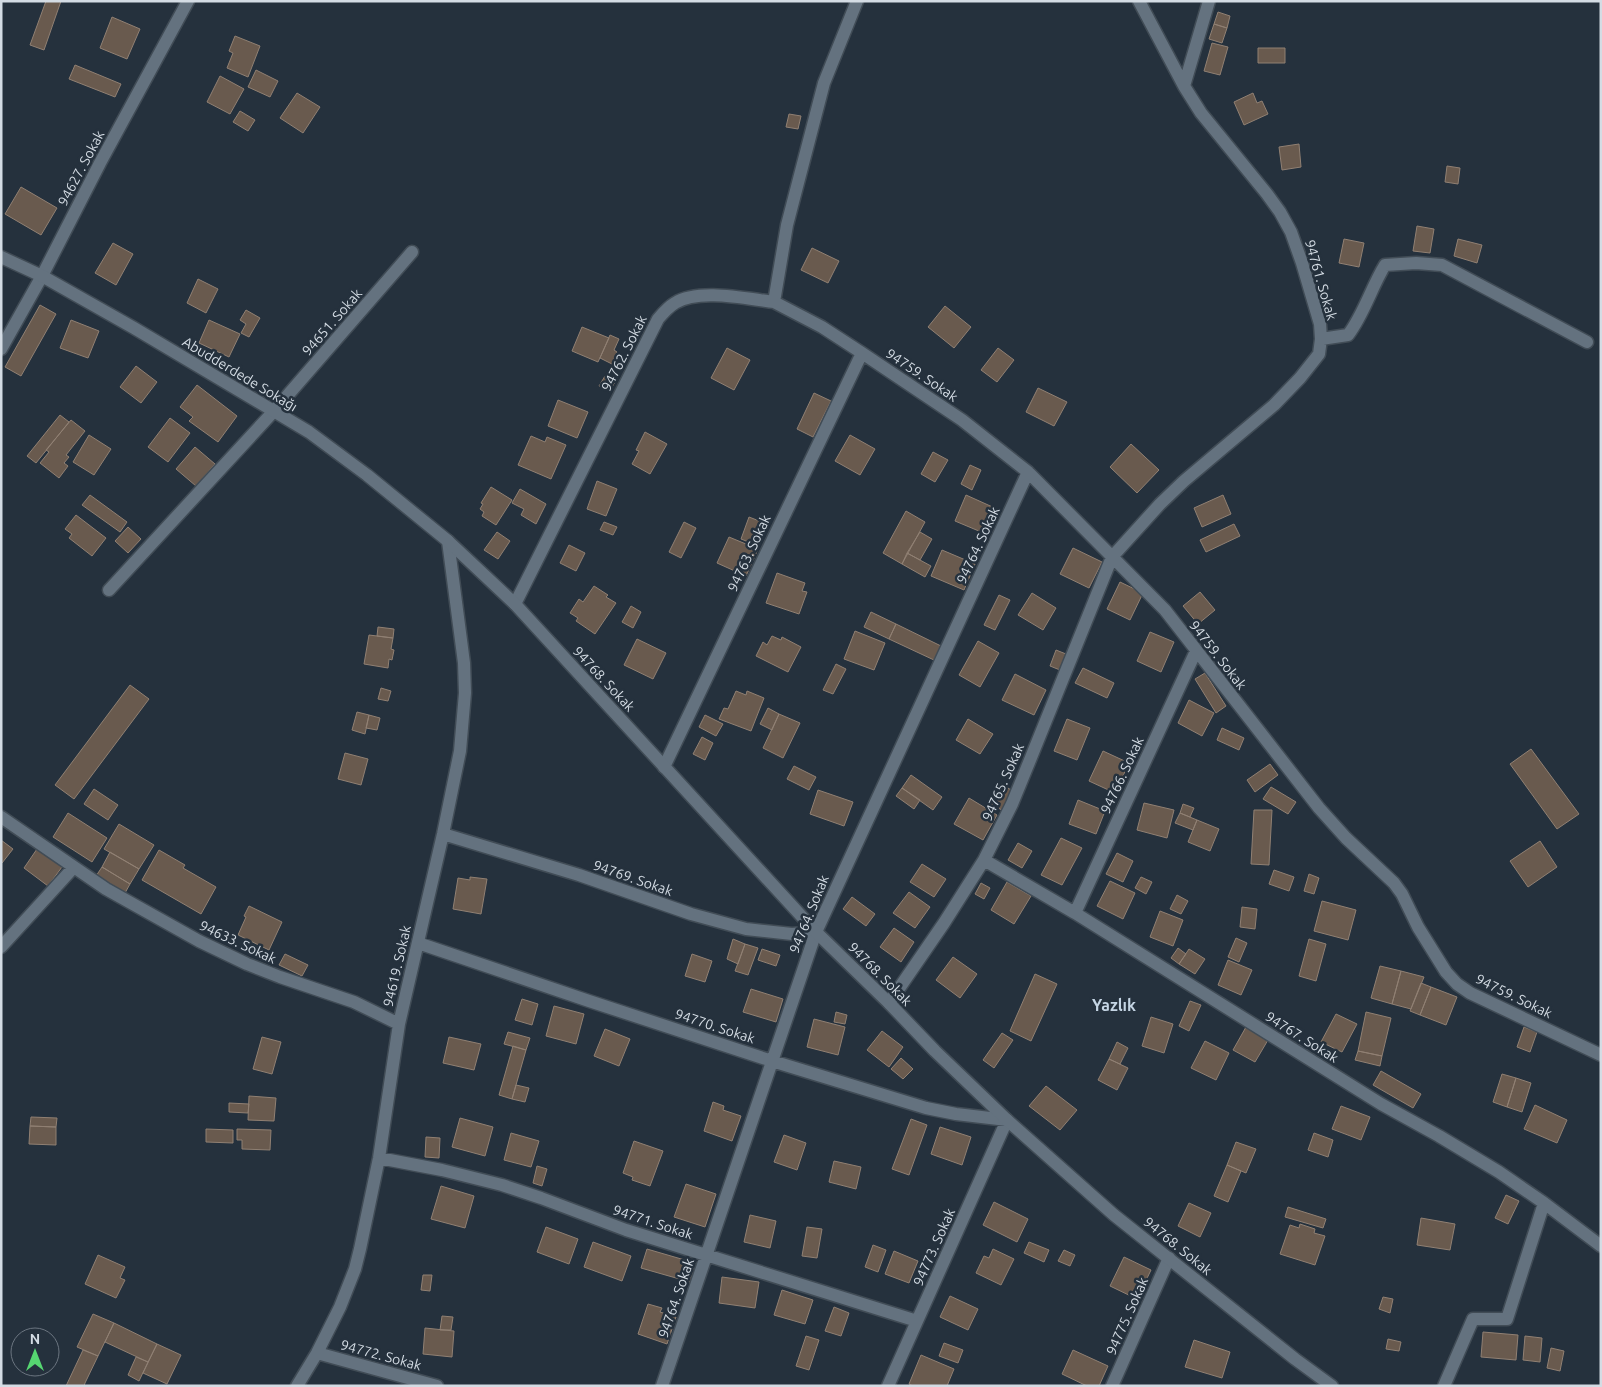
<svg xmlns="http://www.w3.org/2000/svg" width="1602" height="1387" viewBox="0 0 1602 1387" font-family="Ubuntu,sans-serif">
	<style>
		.building { fill: #695a4e; stroke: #908073 }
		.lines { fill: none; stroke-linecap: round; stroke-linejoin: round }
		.minor-casing { stroke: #414c56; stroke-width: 15 }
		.tertiary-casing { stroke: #414c56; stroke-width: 15 }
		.minor { stroke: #64727f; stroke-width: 12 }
		.tertiary { stroke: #64727f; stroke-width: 12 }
		.labels { text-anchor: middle; stroke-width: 5; stroke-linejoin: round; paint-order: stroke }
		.street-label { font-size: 14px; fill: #d4dce4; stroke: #25313d }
		.quarter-label { font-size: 16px; font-weight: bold; fill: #c5d5e4; stroke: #25313d }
	</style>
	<rect width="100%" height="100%" fill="#25313d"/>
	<path class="building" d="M46 1H61L44 50 30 45Z
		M1218 12 1230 16 1227 28 1214 24Z
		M112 17 140 29 127 59 100 48Z
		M1214 24 1227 28 1222 43 1209 39Z
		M235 36 260 46 248 77 227 68 233 53 229 51Z
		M1212 43 1228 47 1220 75 1204 71Z
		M1258 48H1285V63H1258Z
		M75 65 121 84 115 97 69 79Z
		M256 70 278 81 270 97 248 87Z
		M220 76 244 89 230 114 207 102Z
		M297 93 320 107 303 133 280 118Z
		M1253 93 1257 103 1262 101 1268 114 1244 125 1234 102Z
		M240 111 255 120 248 131 233 122Z
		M789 114 801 116 798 129 786 127Z
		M1299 144 1301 167 1282 170 1279 147Z
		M1447 166 1460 168 1458 184 1445 182Z
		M21 187 57 208 41 235 5 214Z
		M1417 226 1434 229 1430 253 1413 251Z
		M1344 239 1364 243 1359 267 1339 263Z
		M1458 239 1482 245 1477 263 1454 256Z
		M113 243 133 254 116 285 95 273Z
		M812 248 839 261 828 283 801 270Z
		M198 279 218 289 206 313 187 303Z
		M40 305 56 314 21 376 5 367Z
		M945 306 971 327 954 348 928 327Z
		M246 310 260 318 249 337 241 333 246 324 240 320Z
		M71 320 99 331 88 358 60 348Z
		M209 320 240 334 229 357 199 343Z
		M582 327 609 338 598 362 572 351Z
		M610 335 619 339 614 350 617 352 612 364 600 358Z
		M727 348 750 360 734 390 711 378Z
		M998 348 1014 360 997 382 981 370Z
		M136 366 157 382 141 403 120 387Z
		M605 376 615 382 609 392 599 386Z
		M197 385 237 416 218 442 189 421 193 417 180 407Z
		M1038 388 1067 402 1054 426 1026 412Z
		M814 393 831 401 813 437 797 429Z
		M558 400 588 412 577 438 548 426Z
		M60 415 69 422 36 463 27 456Z
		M170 418 190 433 168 462 148 447Z
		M71 420 85 431 66 455 69 457 64 463 68 466 59 478 40 463 49 452 46 450Z
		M645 432 667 444 650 474 632 464 639 451 636 450Z
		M89 435 111 449 94 475 73 462Z
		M850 435 875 449 860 475 835 461Z
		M531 436 545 442 547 437 566 445 551 479 518 465Z
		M1131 444 1159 470 1137 493 1110 467Z
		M195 447 215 464 196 486 176 469Z
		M933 452 948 460 935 482 921 474Z
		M970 465 981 470 972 490 961 484Z
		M597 481 617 489 606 516 587 509Z
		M491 487 512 500 496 525 482 516 484 512 480 509 483 504 481 503Z
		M520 489 546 504 536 524 521 515 524 509 512 503Z
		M90 495 127 522 120 532 82 505Z
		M966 495 997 509 986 534 955 521Z
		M1223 495 1231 514 1202 527 1194 508Z
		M906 511 925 522 902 564 883 553Z
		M76 515 106 538 92 556 69 538 72 534 65 529Z
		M749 517 767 524 759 546 741 539Z
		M604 522 617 527 613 535 600 530Z
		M684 522 696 528 681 558 669 552Z
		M1234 524 1240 536 1206 552 1200 540Z
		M128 527 141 539 128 553 115 541Z
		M497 532 510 541 498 559 484 550Z
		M920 532 932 539 920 560 907 553Z
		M729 537 758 549 746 576 717 563Z
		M569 545 585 553 576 571 560 563Z
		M1073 548 1102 562 1089 588 1060 574Z
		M942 550 975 564 964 590 931 576Z
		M907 553 931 566 925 577 902 564Z
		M777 573 805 583 802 591 807 592 799 614 766 603Z
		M1120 582 1143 593 1130 620 1107 609Z
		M594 586 608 595 606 597 616 603 595 634 576 621 578 618 570 613 579 599 583 602Z
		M1200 592 1215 610 1198 624 1183 606Z
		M1032 593 1056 608 1043 630 1018 615Z
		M999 595 1010 600 995 630 984 625Z
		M631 606 641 612 633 628 622 622Z
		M871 612 896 624 889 639 864 627Z
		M896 624 941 646 934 660 889 639Z
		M378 627 394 629 393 638 377 636Z
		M855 631 885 643 874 670 844 659Z
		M1150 632 1174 642 1161 672 1137 661Z
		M369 635 393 638 391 649 394 650 392 660 389 659 388 668 364 664Z
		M772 636 781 640 782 637 801 647 788 672 756 656 763 642 767 645Z
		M637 639 666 653 653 679 624 665Z
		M978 641 999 653 980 687 959 675Z
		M1056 650 1066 654 1060 670 1050 666Z
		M836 664 846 669 833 694 823 690Z
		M1083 668 1114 683 1107 698 1075 683Z
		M1205 673 1226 706 1216 713 1195 679Z
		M1015 674 1046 690 1034 715 1002 700Z
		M130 685 149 699 74 799 55 785Z
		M381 688 391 691 388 701 378 699Z
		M736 691 746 695 747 691 764 698 751 731 719 719 724 708 728 709Z
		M1189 700 1214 713 1202 736 1178 723Z
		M768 708 779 714 772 730 760 724Z
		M357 712 369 715 365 734 352 730Z
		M779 714 800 723 783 758 763 748Z
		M369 715 380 718 377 730 366 728Z
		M705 715 723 724 716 736 699 727Z
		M968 719 993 734 980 754 956 740Z
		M1067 719 1090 728 1077 760 1054 751Z
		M1222 728 1244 738 1239 750 1217 740Z
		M702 737 713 743 705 760 693 754Z
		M1531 749 1579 814 1557 829 1510 764Z
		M1103 751 1129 763 1115 793 1089 781Z
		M345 753 368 759 361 785 338 779Z
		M1270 764 1278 775 1255 792 1247 780Z
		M794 766 816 777 809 790 787 779Z
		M911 775 942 797 933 810 902 788Z
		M1001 784 1013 791 1002 810 990 804Z
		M1271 787 1296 802 1288 814 1263 799Z
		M902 788 920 800 914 809 896 796Z
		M94 789 118 805 108 820 84 804Z
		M818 790 853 802 844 826 810 814Z
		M969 798 997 815 983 840 954 824Z
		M1078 800 1105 811 1096 834 1069 824Z
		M1144 803 1174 810 1167 838 1137 830Z
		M1183 804 1194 808 1190 817 1180 813Z
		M1254 810H1272L1269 865 1251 864Z
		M68 813 107 838 92 862 53 837Z
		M1180 813 1197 820 1193 830 1175 823Z
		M1197 820 1219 829 1210 851 1188 842Z
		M119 824 154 845 139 869 104 849Z
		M1061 838 1082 848 1062 885 1041 875Z
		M1 840 13 849 2 863 1 862Z
		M1540 841 1557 867 1528 887 1510 861Z
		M1018 843 1032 851 1022 868 1008 860Z
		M37 849 62 867 48 886 24 868Z
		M159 850 185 865 183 868 216 887 201 914 142 880Z
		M110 852 139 869 130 884 102 867Z
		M1117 853 1133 861 1123 882 1106 874Z
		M922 864 946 879 934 897 910 882Z
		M102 867 130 884 125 893 96 876Z
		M1274 870 1294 877 1289 891 1269 884Z
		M1309 874 1319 878 1314 894 1304 891Z
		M470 877 487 879 481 914 453 909 458 878 470 880Z
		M1141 877 1152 882 1146 894 1135 888Z
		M1110 881 1135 893 1123 919 1097 906Z
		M1007 882 1031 896 1014 924 991 910Z
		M981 883 990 888 984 899 975 894Z
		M909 892 930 907 915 928 893 913Z
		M1177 895 1188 901 1181 914 1170 909Z
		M852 897 875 914 866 926 843 909Z
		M1322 901 1356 910 1348 940 1314 931Z
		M249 906 282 922 269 950 238 935 246 917 244 916Z
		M1242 907 1257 909 1255 929 1240 927Z
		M1160 911 1183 920 1173 946 1150 937Z
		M894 928 914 942 901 962 880 947Z
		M1236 938 1247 943 1239 962 1228 957Z
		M733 939 745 944 738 964 727 959Z
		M1309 939 1326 944 1316 981 1299 976Z
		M745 944 758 948 748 975 735 971Z
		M1178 948 1186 954 1179 964 1171 958Z
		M762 949 780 955 776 966 758 960Z
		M1189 949 1205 959 1195 974 1179 964Z
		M285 954 308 965 302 976 279 965Z
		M692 954 712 961 705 982 685 976Z
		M953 957 977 974 960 998 936 980Z
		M1228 960 1252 970 1241 995 1218 985Z
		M1380 966 1401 971 1392 1004 1371 998Z
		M1401 971 1424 977 1411 1009 1392 1004Z
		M1035 974 1057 984 1031 1041 1010 1031Z
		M1421 983 1431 987 1420 1015 1410 1011Z
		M1431 987 1457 997 1446 1025 1420 1015Z
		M751 989 783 999 776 1022 743 1012Z
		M522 999 538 1004 532 1025 515 1020Z
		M1190 1001 1201 1005 1189 1031 1179 1026Z
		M554 1006 584 1014 576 1044 546 1036Z
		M836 1012 847 1015 845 1024 834 1022Z
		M1366 1012 1391 1018 1382 1056 1358 1051Z
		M1336 1014 1357 1024 1342 1052 1321 1042Z
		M1151 1017 1173 1024 1164 1053 1142 1046Z
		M814 1019 845 1027 838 1055 807 1047Z
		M1246 1027 1268 1040 1255 1062 1233 1050Z
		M1524 1027 1537 1032 1530 1052 1517 1047Z
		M605 1029 630 1039 619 1066 594 1056Z
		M882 1031 903 1047 889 1067 867 1050Z
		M508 1032 530 1038 526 1050 504 1044Z
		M1002 1033 1013 1040 994 1068 983 1060Z
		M262 1037 281 1042 272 1074 253 1069Z
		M449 1037 481 1044 474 1070 443 1063Z
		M1205 1041 1229 1053 1216 1080 1191 1068Z
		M1117 1042 1128 1048 1120 1064 1109 1059Z
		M513 1046 526 1050 512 1099 499 1095Z
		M1358 1051 1382 1056 1380 1066 1355 1060Z
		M901 1058 913 1069 903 1079 891 1069Z
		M1109 1059 1128 1068 1117 1090 1098 1080Z
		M1381 1071 1421 1094 1413 1108 1373 1085Z
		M1502 1074 1516 1078 1507 1107 1493 1102Z
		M1516 1078 1531 1083 1522 1112 1507 1107Z
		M516 1085 529 1088 525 1102 512 1099Z
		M1046 1086 1077 1110 1060 1130 1029 1106Z
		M249 1096 276 1098 274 1121 248 1120Z
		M713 1102 724 1106 723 1110 741 1116 732 1141 704 1131Z
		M229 1103 249 1104 248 1113 229 1112Z
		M1535 1105 1567 1120 1557 1143 1524 1129Z
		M1341 1106 1370 1117 1361 1140 1332 1129Z
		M31 1117 57 1118 56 1127 30 1126Z
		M460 1118 493 1127 485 1156 452 1147Z
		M911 1119 927 1125 909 1175 892 1169Z
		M30 1126 56 1127V1145L29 1144Z
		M940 1127 971 1137 962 1165 931 1154Z
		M206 1129 233 1130V1143L206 1142Z
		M237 1129 271 1130 270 1150 242 1149V1140H237Z
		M511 1133 539 1141 531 1167 504 1160Z
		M1314 1133 1333 1140 1328 1157 1308 1150Z
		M784 1135 806 1143 797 1170 774 1162Z
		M426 1137 440 1138 439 1158 425 1157Z
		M634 1141 663 1151 650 1186 632 1180 633 1177 623 1173Z
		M1236 1142 1256 1149 1246 1173 1227 1165Z
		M834 1161 861 1167 856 1189 829 1182Z
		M1227 1165 1241 1171 1228 1202 1214 1196Z
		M537 1166 547 1169 542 1186 533 1183Z
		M686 1184 716 1194 705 1227 674 1217Z
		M441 1186 474 1196 465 1228 431 1219Z
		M1506 1195 1519 1201 1508 1224 1495 1218Z
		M994 1202 1028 1219 1017 1242 983 1225Z
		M1189 1203 1211 1213 1200 1237 1178 1226Z
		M1288 1207 1326 1219 1323 1228 1285 1217Z
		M750 1215 776 1221 770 1248 744 1242Z
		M1421 1218 1455 1224 1450 1250 1417 1245Z
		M1300 1224 1315 1229 1314 1233 1325 1236 1315 1265 1280 1254 1290 1225 1299 1228Z
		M546 1227 578 1239 569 1264 537 1252Z
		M807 1227 822 1229 817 1258 802 1256Z
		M593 1242 631 1256 622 1281 584 1267Z
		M1029 1242 1049 1250 1044 1262 1024 1253Z
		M873 1245 886 1250 878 1272 865 1267Z
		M647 1249 695 1263 690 1282 641 1268Z
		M993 1249 1014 1259 1001 1285 976 1273 984 1256 989 1258Z
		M1064 1250 1075 1255 1070 1266 1058 1261Z
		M894 1251 918 1261 909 1283 885 1274Z
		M98 1255 125 1267 120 1278 125 1280 116 1298 85 1284Z
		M1124 1257 1151 1270 1137 1299 1110 1286Z
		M423 1275H432L430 1291 421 1290Z
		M722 1277 759 1282 755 1308 719 1303Z
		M782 1290 813 1300 805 1324 774 1315Z
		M950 1296 978 1309 968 1330 940 1317Z
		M1383 1297 1393 1299 1390 1313 1379 1309Z
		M648 1304 662 1308 660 1312 676 1317 667 1344 638 1334Z
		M834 1307 849 1313 841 1336 825 1331Z
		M93 1314 114 1323 98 1356 77 1347Z
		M442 1316 453 1317 451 1330H440Z
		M114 1323 157 1344 148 1362 105 1342Z
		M425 1328 454 1331 452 1357 423 1354Z
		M1483 1332 1518 1335 1516 1360 1481 1357Z
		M806 1336 819 1340 809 1370 796 1366Z
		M1525 1336 1542 1338 1540 1362 1523 1360Z
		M1388 1339 1401 1342 1399 1351 1386 1349Z
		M1194 1340 1230 1352 1222 1378 1185 1367Z
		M944 1343 963 1350 958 1363 939 1356Z
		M157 1344 181 1355 167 1384 143 1373Z
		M1551 1348 1564 1351 1560 1371 1547 1368Z
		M83 1350 98 1356 85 1383 84 1386H66Z
		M1073 1350 1108 1366 1099 1386H1087L1062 1374Z
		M921 1355 954 1369 947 1386H913L909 1384Z
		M136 1357 148 1362 139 1381 128 1375Z"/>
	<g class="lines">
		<defs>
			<path id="minor" d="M1184 86 1209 1
				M774 302 822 327 862 353 962 420 1028 472 1165 610 1319 808 1346 838 1394 883 1402 894 1418 927 1446 972 1457 984 1470 993 1601 1055
				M1321 339 1348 335C1364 314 1371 288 1385 265L1416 263 1442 265 1587 342
				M1 349 42 276 100 163 188 1
				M109 590 274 411 412 252
				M515 604 658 319C663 313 668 307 675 303 699 288 747 299 774 302L787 225 824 83 857 1
				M664 767 862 353
				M1 817 106 889 199 941 247 964 280 977 354 1002 399 1024
				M443 834 579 875 691 914 746 929 792 934 816 932
				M984 860 1075 913 1381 1104 1439 1136 1499 1172 1544 1203 1601 1246
				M1075 913 1196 651
				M418 943 589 1001 772 1061 926 1108 956 1114 1007 1120 888 1386
				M1 947 74 867
				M889 1003 944 923 984 860 1012 804 1030 760 1112 557 1160 504 1184 481 1274 405 1300 378 1319 354 1321 339 1320 324 1302 263 1291 232 1280 212 1267 194 1201 113 1184 86 1139 1
				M379 1158 442 1170 502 1185 541 1198 626 1230 917 1321
				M317 1353 437 1386
				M297 1386 317 1353 340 1307 355 1269 360 1249 379 1158 399 1024 443 834 460 751 465 693 464 663 448 541
				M662 1386 816 932 1028 472
				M1112 1386 1169 1258
				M1444 1386 1473 1319H1507L1544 1203"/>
			<path id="tertiary" d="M1 257 42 276 134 328 309 432 367 475 448 541 515 604 816 932 889 1003 935 1051 1007 1120 1114 1215 1295 1359 1332 1386"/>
		</defs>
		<use href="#minor" class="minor-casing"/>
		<use href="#tertiary" class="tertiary-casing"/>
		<use href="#minor" class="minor"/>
		<use href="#tertiary" class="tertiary"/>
	</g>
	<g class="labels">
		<g class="street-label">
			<text transform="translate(81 168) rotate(-62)" y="5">94627. Sokak</text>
			<text transform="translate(1321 280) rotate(74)" y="5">94761. Sokak</text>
			<text transform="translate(332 322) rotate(-49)" y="5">94651. Sokak</text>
			<text transform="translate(624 353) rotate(-63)" y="5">94762. Sokak</text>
			<text transform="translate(240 374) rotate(31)" y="5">Abudderdede Sokağı</text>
			<text transform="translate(922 375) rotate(34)" y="5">94759. Sokak</text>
			<text transform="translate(978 545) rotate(-65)" y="5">94764. Sokak</text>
			<text transform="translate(749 553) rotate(-65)" y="5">94763. Sokak</text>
			<text transform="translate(1218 655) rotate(52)" y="5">94759. Sokak</text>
			<text transform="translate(604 679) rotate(47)" y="5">94768. Sokak</text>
			<text transform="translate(1122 775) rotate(-65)" y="5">94766. Sokak</text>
			<text transform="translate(1003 782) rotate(-66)" y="5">94765. Sokak</text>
			<text transform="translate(633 878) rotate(19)" y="5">94769. Sokak</text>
			<text transform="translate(809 914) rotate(-68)" y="5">94764. Sokak</text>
			<text transform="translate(238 942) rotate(25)" y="5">94633. Sokak</text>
			<text transform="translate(397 966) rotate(-77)" y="5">94619. Sokak</text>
			<text transform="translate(880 974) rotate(45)" y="5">94768. Sokak</text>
			<text transform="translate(1514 996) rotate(26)" y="5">94759. Sokak</text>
			<text transform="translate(715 1026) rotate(18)" y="5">94770. Sokak</text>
			<text transform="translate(1302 1037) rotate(32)" y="5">94767. Sokak</text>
			<text transform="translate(653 1222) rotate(18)" y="5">94771. Sokak</text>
			<text transform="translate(1178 1246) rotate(39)" y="5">94768. Sokak</text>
			<text transform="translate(934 1247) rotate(-66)" y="5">94773. Sokak</text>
			<text transform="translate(676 1298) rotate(-71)" y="5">94764. Sokak</text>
			<text transform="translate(1127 1316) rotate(-66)" y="5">94775. Sokak</text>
			<text transform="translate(381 1355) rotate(15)" y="5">94772. Sokak</text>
		</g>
		<g class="quarter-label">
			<text x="1114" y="1011">Yazlık</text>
		</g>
	</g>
	<rect width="1602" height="1387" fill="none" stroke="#d4dce4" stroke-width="5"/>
	<g transform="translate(35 1352)"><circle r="24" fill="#25313d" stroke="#6b7580"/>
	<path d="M0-4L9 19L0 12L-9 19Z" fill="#56d671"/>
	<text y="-8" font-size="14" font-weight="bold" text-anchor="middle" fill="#d4dce4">N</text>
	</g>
</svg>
